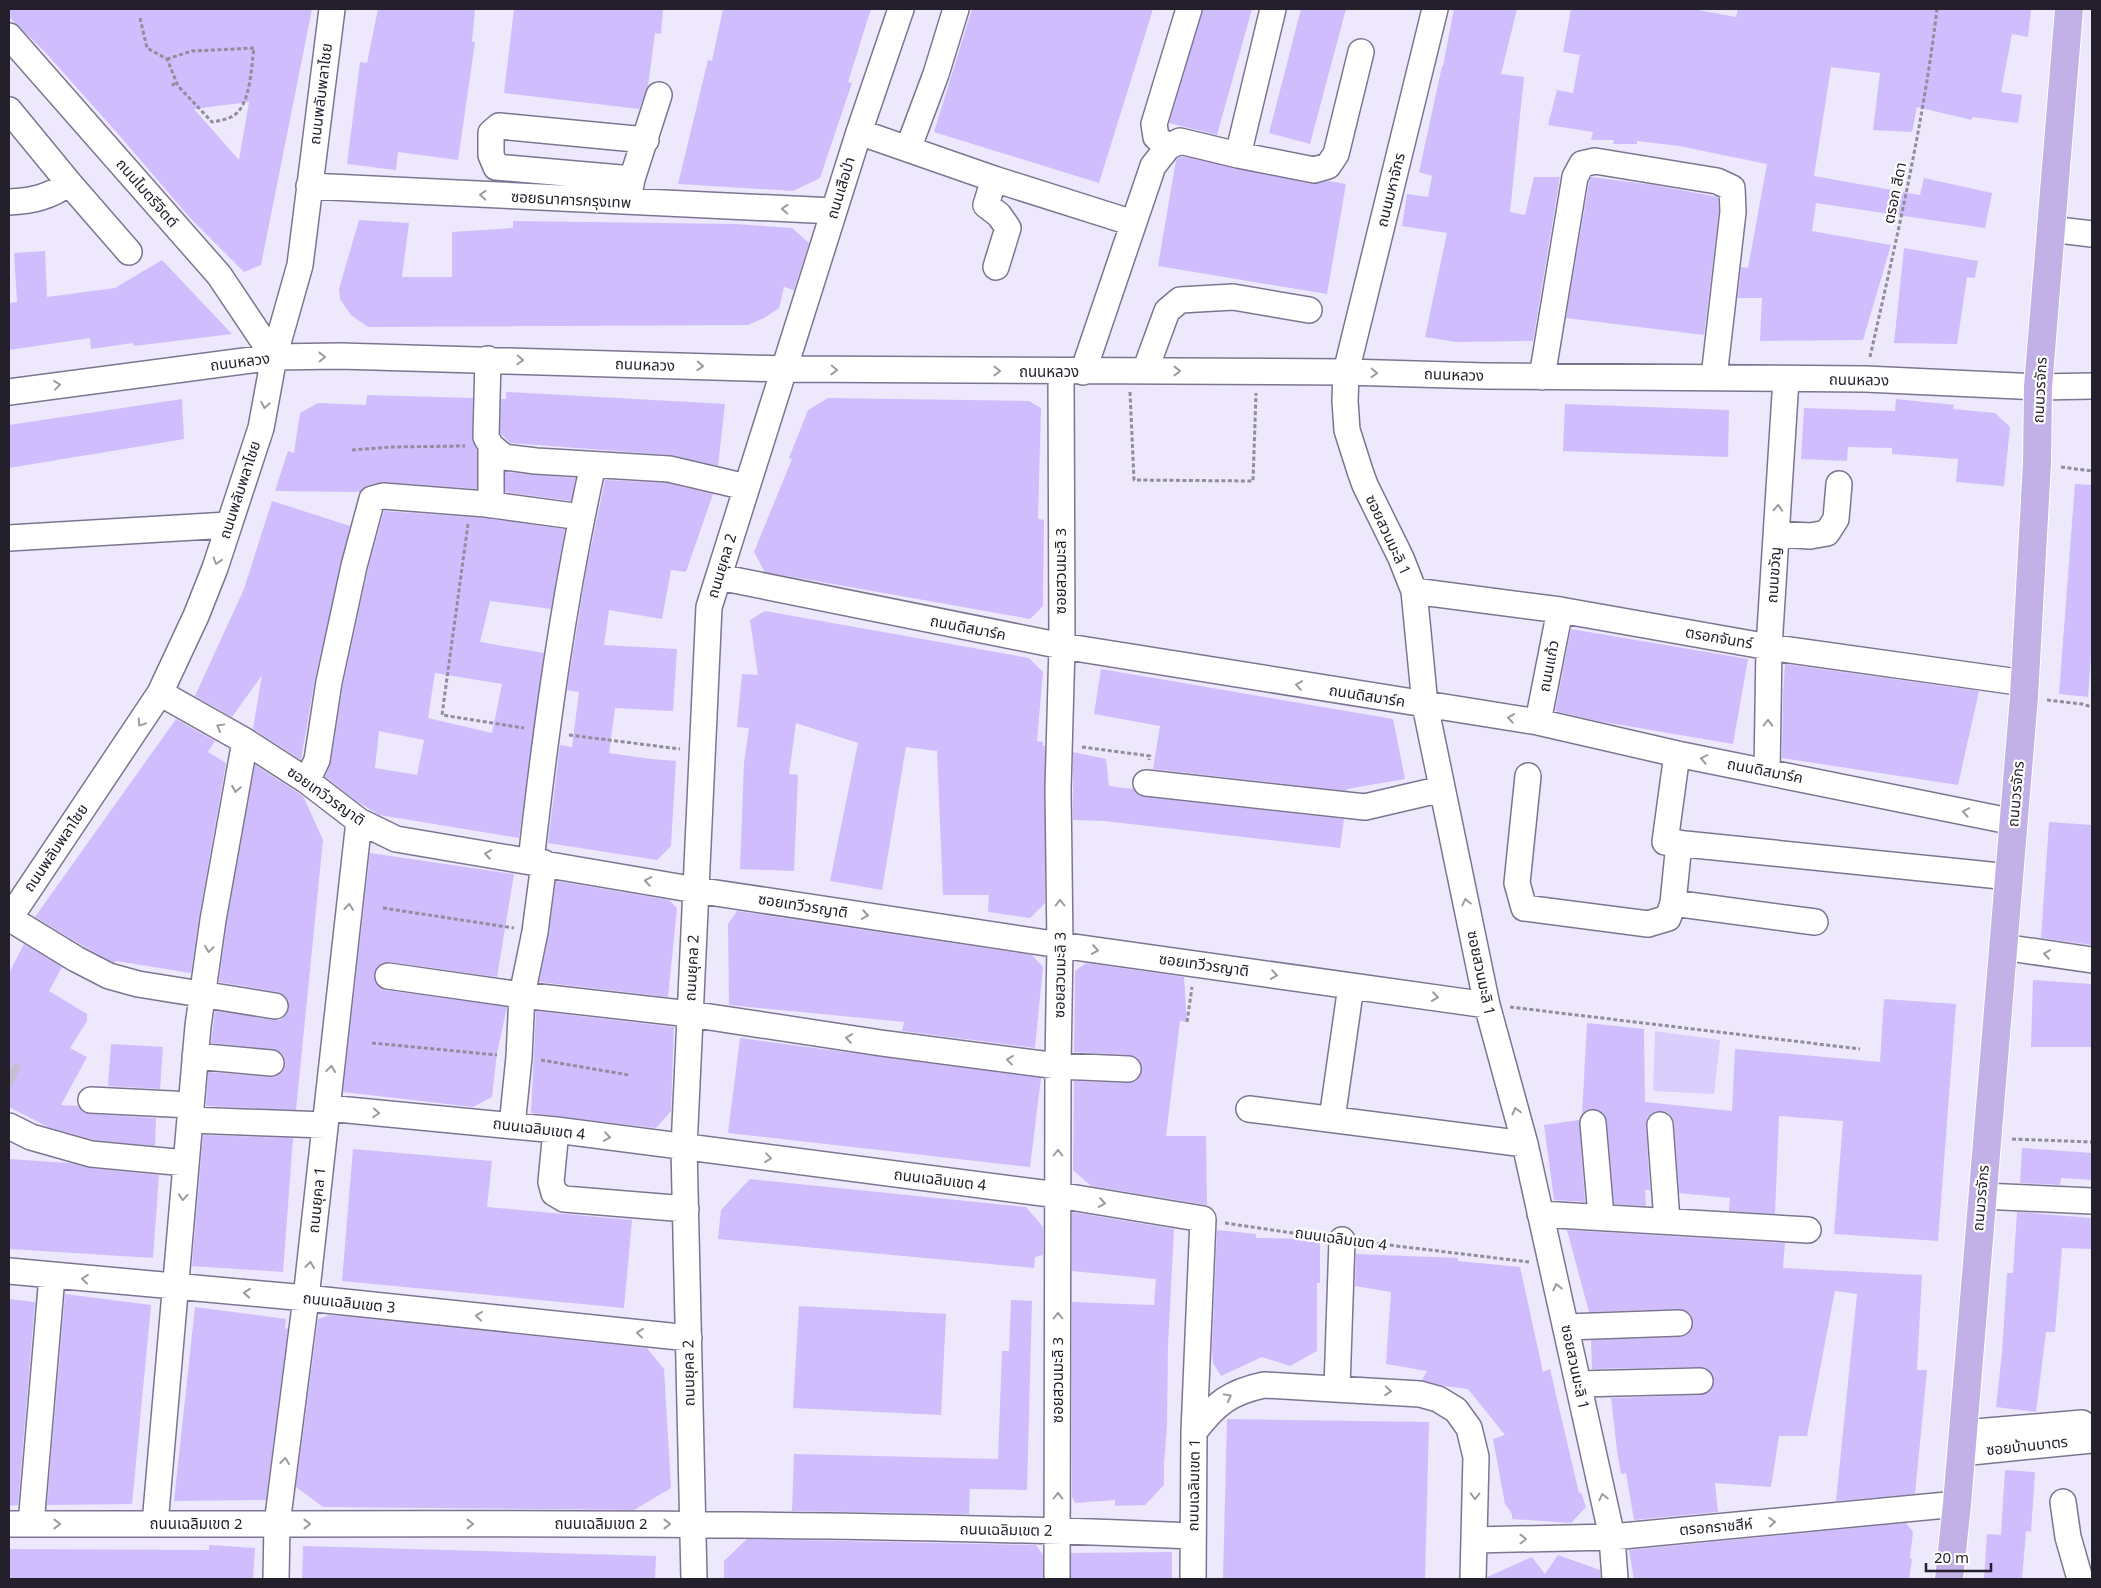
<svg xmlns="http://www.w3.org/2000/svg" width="2101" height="1588" viewBox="0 0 2101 1588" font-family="Georgia,'Noto Sans Thai',serif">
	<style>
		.green { fill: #dacefd }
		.building { fill: #d0bdfe; fill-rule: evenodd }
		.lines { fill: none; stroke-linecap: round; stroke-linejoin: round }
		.minor-tunnel { stroke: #c5c0d1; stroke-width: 25; stroke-dasharray: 25 12; stroke-linecap: butt }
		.minor-casing { stroke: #7c7591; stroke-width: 28 }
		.major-casing { stroke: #fff; stroke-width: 30 }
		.path { stroke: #918d9c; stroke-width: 3; stroke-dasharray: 4 2.5; stroke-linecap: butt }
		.minor { stroke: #fff; stroke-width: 25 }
		.major { stroke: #c2b1e7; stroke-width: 28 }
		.oneway { stroke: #9c9ba0 }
		.labels { text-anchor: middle; stroke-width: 4.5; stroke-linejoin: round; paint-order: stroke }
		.street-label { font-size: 15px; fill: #23202b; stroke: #fff }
	</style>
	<rect width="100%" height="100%" fill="#ede8fb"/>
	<path class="green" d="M1655 1031 1720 1040 1714 1094 1653 1091Z"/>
	<path class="building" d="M9 9H312L261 265 244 272 191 219 119 135 44 51 9 17ZM249 102 239 160 194 109Z
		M378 9H475L472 42H475L458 160 398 152 396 170 347 164 360 62 367 63Z
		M514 9H663L661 34 655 33 648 86 639 109 504 93Z
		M723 9H871L848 82 852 83 820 178 793 191 678 184 708 60 712 61Z
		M972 9H1153L1099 183 934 132Z
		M1203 9H1252L1217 135 1169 123Z
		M1301 9H1346L1310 144 1269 133Z
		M1454 9H1517L1501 74 1524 77 1510 212 1525 215 1534 177H1560L1533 341 1456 342 1425 337 1447 233 1402 226 1407 194 1428 197 1432 176 1419 172 1442 66H1443Z
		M1571 9H1693L1736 17 1738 9H2031L2028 37 2012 34 2001 92 2022 95 2018 123 1972 117V120L1917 107 1912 132 1873 130 1880 73 1831 67 1814 176 1920 195 1924 178 1992 193 1985 228 1816 203 1812 231 1891 245 1863 340 1760 341 1762 298H1738L1741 267 1748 268 1767 164 1679 146 1637 141V144H1613L1614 140H1591L1593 132 1548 125 1557 90 1573 93 1580 55 1563 52Z
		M1182 156 1311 184 1328 181 1346 184 1327 294 1158 266 1176 160Z
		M1591 177 1653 185 1718 197 1719 211 1704 335 1566 318 1589 182Z
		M359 220 409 223 402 277H452V232L513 228V221L735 224 792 228 809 243 794 290 784 287 779 308 764 318 748 325 368 327 351 315 340 299 339 289Z
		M1904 248 1978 261 1975 278 1967 277 1957 344 1894 343Z
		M45 251 47 297 115 288 162 260 232 334 134 346 133 343 91 349 90 338 9 350V303L17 302 14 253Z
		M506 392 725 404 718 466 670 455 510 443 500 433 501 399H506Z
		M367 395 473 398 472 437 477 450V489L384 482 368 485 360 492 275 491 288 451 294 453 300 413 318 403 366 405Z
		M828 398 1029 401 1041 408 1038 519 1044 520 1043 606 1030 619 765 572 754 552 792 459 789 458 808 410Z
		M182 399 184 439 9 468V425Z
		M1896 399 1954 405 1953 409 1995 413 2010 427 2004 486 1956 482 1958 459 1892 454V448L1848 447 1847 461 1801 459 1804 408 1895 411Z
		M1565 404 1729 410 1728 457 1563 451Z
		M505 472 576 478 571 501 505 492Z
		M605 480 667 483 713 494 686 572 671 570 662 619 609 610 604 645 677 649 673 711 615 708 609 753 651 759 676 761 671 846 657 860 548 843 560 745 572 747 579 692 567 690 587 566Z
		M2075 484 2092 485V644L2088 697 2059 694Z
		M272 501 350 526 315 679 301 760 253 729 262 675 232 717 195 696 244 589Z
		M384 511 484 518 565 529 551 609 490 601 480 642 544 653 519 838 379 815 355 800 325 777 331 762 343 685 368 569ZM435 673 502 684 492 733 428 718ZM379 731 424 740 417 775 375 768Z
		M765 611 1029 658 1043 672 1037 741 1043 742V746H1045V903L1030 918 988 912 989 895H943L937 751 906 747 882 890 830 881 858 743 796 723 789 774 798 775 794 871 740 869 744 763 749 728 737 727 742 674 758 675 750 620Z
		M1571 629 1748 659 1733 744 1598 721 1555 711Z
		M1785 664 1979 691 1958 785 1782 758 1783 696Z
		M1101 669 1393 719 1405 779 1347 789V791L1153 769 1160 726 1094 714Z
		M176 719 215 741 208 752 226 763 199 918 191 973 116 961 114 963 83 946 35 917Z
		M1073 752 1106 759 1109 786 1133 789 1138 795 1144 797 1344 819 1340 848 1105 821 1073 820Z
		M255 765 303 796 323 840 296 1110 206 1106 208 1072 270 1077 277 1076 282 1072 285 1065 284 1057 280 1052 273 1049 211 1043 215 1011 273 1020H280L286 1015 289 1008V1001L284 995 278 992 219 982 227 922Z
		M2049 822 2092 825V945L2041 938Z
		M370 853 514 874 497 977 390 962 382 963 377 967 374 974 375 982 380 988 386 990 507 1007 497 1053 492 1097 473 1107 343 1092Z
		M556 881 669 900 677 908 668 997 539 982 549 934Z
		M737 911 1032 955 1043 967 1035 1048 902 1031 904 1022 729 1005 728 924Z
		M24 944 62 967 49 991 87 1014V1021L70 1048 87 1057 61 1105 78 1106 83 1112 90 1114 156 1118 155 1146 94 1140 48 1127 9 1107V973Z
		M1086 963 1184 977 1187 1022 1180 1021 1166 1136H1206L1207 1205 1091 1186 1073 1170 1074 1081 1128 1083 1135 1081 1140 1076 1142 1070 1140 1062 1135 1057 1129 1055 1074 1052 1075 971Z
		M2033 980 2092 984V1047H2031Z
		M1884 999 1956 1004 1938 1241 1834 1234 1843 1121 1779 1116 1775 1214 1729 1211 1730 1198 1679 1193 1674 1123 1672 1117 1667 1112 1659 1111 1652 1113 1647 1118 1646 1126 1650 1190H1645L1646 1206 1614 1204 1607 1122 1605 1115 1600 1110 1592 1109 1585 1111 1582 1115 1587 1023 1644 1029 1645 1102 1732 1111 1735 1049 1880 1062Z
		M536 1011 674 1027 671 1111 656 1128 531 1113Z
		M740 1038 1041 1078 1030 1167 728 1133Z
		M111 1044 163 1047 160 1089 108 1086Z
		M1579 1120 1585 1202 1554 1200 1544 1125Z
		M203 1135 293 1138 283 1272 192 1266Z
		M2022 1148 2092 1153V1180L2061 1178 2060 1185 2020 1183Z
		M353 1149 492 1161 487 1207 632 1220 624 1308 342 1281Z
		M9 1159 69 1163 90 1168 159 1175 153 1258 9 1249Z
		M750 1179 1026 1207 1043 1227V1255L1035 1257 1034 1268 718 1239 721 1210Z
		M1072 1212 1174 1229 1168 1345 1167 1426 1164 1463V1485L1145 1505 1115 1506V1500L1075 1503 1072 1497V1302L1154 1305 1156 1279 1072 1271Z
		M2017 1212 2092 1218V1249L2062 1248 2055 1332H2046L2036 1412 1996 1407 2002 1353 2007 1273H2013Z
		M1217 1230 1256 1234V1238L1320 1239V1283H1317V1351L1290 1366 1262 1357 1221 1376 1213 1363 1212 1348Z
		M1567 1230 1785 1243 1783 1268 1922 1275 1917 1370H1927L1915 1494 1836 1501 1857 1294 1835 1291 1807 1436H1779L1771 1487 1715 1483 1718 1512 1634 1520 1626 1473 1621 1474 1617 1450 1611 1398 1701 1395 1708 1393 1712 1388 1714 1380 1712 1373 1707 1369 1700 1367 1592 1369 1591 1340 1680 1337 1687 1335 1691 1330 1693 1322 1691 1315 1686 1311 1679 1309 1589 1312Z
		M1356 1254 1458 1258V1261L1520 1267 1543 1372 1550 1369 1579 1493 1581 1492 1586 1507 1571 1523 1512 1519V1514L1505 1504 1493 1439 1505 1435 1468 1389 1444 1386 1422 1380 1427 1371 1386 1364 1391 1292 1355 1286Z
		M65 1294 151 1305 132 1504 47 1505Z
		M9 1299 35 1302 18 1505 9 1506Z
		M1011 1300 1032 1301 1027 1490 970 1489 969 1514 792 1511 794 1454 998 1459 1002 1351H1009Z
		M799 1306 946 1314 941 1415 793 1408Z
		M195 1307 286 1319 285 1329 288 1328 266 1500 174 1501Z
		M330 1315 647 1348 664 1369 671 1488 634 1510 323 1507 296 1487 318 1319Z
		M1227 1419 1429 1422 1425 1579H1223Z
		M2005 1470 2035 1472 2031 1532 2026 1531 2022 1579H1984L1987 1534 2001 1535Z
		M1906 1523 1913 1532 1910 1558 1912 1559 1909 1579H1634L1629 1550Z
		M747 1539 1036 1545 1043 1555V1579H724V1561Z
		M209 1545 255 1548 253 1579H9V1549L209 1550Z
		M303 1546 656 1556 655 1579H302Z
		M1172 1552V1579H1071V1553Z
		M1558 1555 1600 1570 1601 1579H1487V1577L1532 1557 1545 1574Z"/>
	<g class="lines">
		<path class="minor-tunnel" d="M9 1074 16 1077"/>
		<defs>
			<path id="minor" d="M1435 9 1346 372 1345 401 1347 430 1360 471 1365 485 1401 558 1414 591 1425 705 1487 1005 1525 1144 1612 1537 1615 1579
				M9 36 219 275 274 357
				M9 110 69 183
				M859 132 994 179 1133 223
				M1168 147 1156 137 1154 124 1189 9
				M908 149 936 74 956 9
				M1238 155 1273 9
				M632 179 496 167 491 155V133L499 126 646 140
				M994 179 986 205 999 215 1008 228 996 267
				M309 186 834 211
				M629 195 632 179 659 95
				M9 202C32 201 50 197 69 183L129 252
				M2050 229 2092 234
				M488 359 486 437 491 446 504 457 536 461 669 469 746 487
				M1145 371 1167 311 1180 300 1233 297 1309 310
				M1083 372 1153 166 1168 147 1180 141 1238 155 1314 170 1328 166 1336 154 1361 52
				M1542 377 1575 177 1582 164 1595 161 1717 181 1732 188 1733 212 1714 377
				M9 392 274 357 340 356 785 369 1346 372 1485 376 1865 379 2038 387 2092 386
				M491 505V446
				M1777 534 1810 536 1827 533 1836 519 1839 484
				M9 538 228 525
				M719 577 1062 646 1538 722 1677 754 2014 822
				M1414 591 1560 610 1769 647 2025 683
				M160 693 245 741 307 781 359 821 396 839 696 890 1060 945 1487 1005
				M1538 722 1560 610
				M1677 754 1665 842 2010 877
				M1767 772 1769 647 1786 379
				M1528 776 1517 883 1524 908 1648 924 1668 918 1673 903 1679 843
				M307 781 317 760 329 682 354 566 372 499 383 496 486 504 581 517
				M1146 783 1365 807 1442 789
				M531 861C546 728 564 595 593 465
				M1673 903 1815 922
				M9 918 76 959 109 976 138 984 275 1006
				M9 919 160 693 196 616 215 568 261 428 274 357 300 265 332 9
				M2003 947 2092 960
				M388 976 522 995 690 1014 881 1043 1058 1066 1128 1069
				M195 1056 271 1063
				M91 1100 191 1105
				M327 1108 556 1130 1058 1195 1203 1219 1194 1432 1193 1579
				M1249 1109 1525 1144
				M1332 1119 1351 986
				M190 1120 325 1125
				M1593 1123 1601 1216
				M1660 1125 1667 1221
				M9 1126 31 1137 91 1154 186 1163
				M512 1126 519 1057 522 995 535 932 544 863
				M556 1130 551 1182 554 1193 564 1199 686 1209
				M1982 1196 2092 1201
				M1540 1214 1808 1230
				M9 1271 306 1298 689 1338
				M1566 1327 1679 1323
				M1578 1384 1700 1381
				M1337 1388 1342 1240
				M1194 1432C1215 1404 1230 1392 1264 1385L1420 1394 1438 1399 1456 1410 1469 1428 1476 1457 1473 1579
				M1963 1433 2082 1423
				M1961 1453 2092 1440
				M2063 1502 2068 1537 2080 1579
				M9 1524C404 1525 799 1519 1193 1536
				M31 1524 52 1276
				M155 1524 198 1026 213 920 245 741
				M1474 1540 1612 1537 1957 1504
				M276 1579 277 1524 306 1298 359 821
				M694 1579 684 1148 709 607 859 132 901 9
				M1057 1579 1058 1066 1060 945 1058 789 1062 646 1061 372"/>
			<path id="major" d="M1949 1579 1957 1504 2024 697 2037 463 2038 387 2069 9"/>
		</defs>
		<use href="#minor" class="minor-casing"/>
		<use href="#major" class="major-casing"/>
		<path class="path" d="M140 18 147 48 167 59 178 86 212 122C218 121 225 120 231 117 251 108 251 67 254 48L192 51 167 59
			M172 86 176 82
			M1870 357C1896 241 1923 127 1937 9
			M1130 392 1134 480 1253 481 1256 393
			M352 450 390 447 465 446
			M2061 467 2092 471
			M468 524 442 715 524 728
			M2047 700 2082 704 2092 707
			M569 735 680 749
			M1082 747 1150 756 1149 760
			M383 908 514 928
			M1510 1007 1860 1049
			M1187 1022 1192 987
			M372 1043 497 1055
			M541 1060 629 1075
			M2012 1139 2092 1142
			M1225 1223 1320 1237
			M1364 1242 1529 1262"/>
		<use href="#minor" class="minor"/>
		<use href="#major" class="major"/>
	</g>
	<defs><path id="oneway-chevron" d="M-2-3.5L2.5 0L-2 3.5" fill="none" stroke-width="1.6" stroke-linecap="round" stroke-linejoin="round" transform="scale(1.25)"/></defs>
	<g class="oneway">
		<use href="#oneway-chevron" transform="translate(483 195) rotate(-177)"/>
		<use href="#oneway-chevron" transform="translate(785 209) rotate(-178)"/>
		<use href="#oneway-chevron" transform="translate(322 357) rotate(-1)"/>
		<use href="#oneway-chevron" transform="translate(520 360) rotate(2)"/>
		<use href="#oneway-chevron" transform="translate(700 366) rotate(2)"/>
		<use href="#oneway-chevron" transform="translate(834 370) rotate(1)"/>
		<use href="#oneway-chevron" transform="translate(997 371)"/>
		<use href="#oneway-chevron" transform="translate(1177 371)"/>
		<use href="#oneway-chevron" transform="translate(1374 373) rotate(2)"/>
		<use href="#oneway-chevron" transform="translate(57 385) rotate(-7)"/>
		<use href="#oneway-chevron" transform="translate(265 405) rotate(100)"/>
		<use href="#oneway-chevron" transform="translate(1778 508) rotate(-87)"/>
		<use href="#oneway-chevron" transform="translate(217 561) rotate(107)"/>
		<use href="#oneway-chevron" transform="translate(1299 685) rotate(-171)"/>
		<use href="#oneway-chevron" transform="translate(1511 718) rotate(-172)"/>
		<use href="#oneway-chevron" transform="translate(141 723) rotate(124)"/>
		<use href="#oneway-chevron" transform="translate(1768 723) rotate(-89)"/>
		<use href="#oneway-chevron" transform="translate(220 727) rotate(-151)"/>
		<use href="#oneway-chevron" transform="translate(1704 759) rotate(-169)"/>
		<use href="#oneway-chevron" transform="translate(236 789) rotate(100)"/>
		<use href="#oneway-chevron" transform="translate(1966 812) rotate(-169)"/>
		<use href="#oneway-chevron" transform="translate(488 854) rotate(-171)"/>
		<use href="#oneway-chevron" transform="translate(648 881) rotate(-170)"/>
		<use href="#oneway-chevron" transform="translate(1466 902) rotate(-102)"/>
		<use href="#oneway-chevron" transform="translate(1060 903) rotate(-91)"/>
		<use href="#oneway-chevron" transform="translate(349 907) rotate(-84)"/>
		<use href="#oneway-chevron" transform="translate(865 915) rotate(9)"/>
		<use href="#oneway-chevron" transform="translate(209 949) rotate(98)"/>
		<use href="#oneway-chevron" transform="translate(1095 950) rotate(8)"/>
		<use href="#oneway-chevron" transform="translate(2047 954) rotate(-172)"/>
		<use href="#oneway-chevron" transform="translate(1274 975) rotate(8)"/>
		<use href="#oneway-chevron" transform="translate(1435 997) rotate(8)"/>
		<use href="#oneway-chevron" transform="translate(849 1038) rotate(-171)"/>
		<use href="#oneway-chevron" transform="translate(1010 1060) rotate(-173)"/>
		<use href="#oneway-chevron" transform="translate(331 1069) rotate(-84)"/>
		<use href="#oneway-chevron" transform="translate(1516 1111) rotate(-105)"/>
		<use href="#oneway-chevron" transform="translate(376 1113) rotate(5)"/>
		<use href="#oneway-chevron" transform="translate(607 1137) rotate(8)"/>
		<use href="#oneway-chevron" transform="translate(1058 1153) rotate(-90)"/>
		<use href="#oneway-chevron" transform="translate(768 1158) rotate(7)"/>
		<use href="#oneway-chevron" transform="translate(183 1197) rotate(94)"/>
		<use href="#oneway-chevron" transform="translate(1102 1203) rotate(9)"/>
		<use href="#oneway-chevron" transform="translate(310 1265) rotate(-84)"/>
		<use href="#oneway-chevron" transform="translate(85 1279) rotate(-175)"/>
		<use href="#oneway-chevron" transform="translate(1557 1287) rotate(-103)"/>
		<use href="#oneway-chevron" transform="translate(247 1293) rotate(-175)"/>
		<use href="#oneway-chevron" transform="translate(479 1316) rotate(-174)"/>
		<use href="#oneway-chevron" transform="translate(1058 1316) rotate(-90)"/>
		<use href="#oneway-chevron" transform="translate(640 1333) rotate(-174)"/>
		<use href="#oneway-chevron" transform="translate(1388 1391) rotate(4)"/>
		<use href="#oneway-chevron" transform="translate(1228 1397) rotate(-29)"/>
		<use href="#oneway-chevron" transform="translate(285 1461) rotate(-83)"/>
		<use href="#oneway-chevron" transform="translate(1058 1496) rotate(-90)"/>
		<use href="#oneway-chevron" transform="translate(1475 1496) rotate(91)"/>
		<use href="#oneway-chevron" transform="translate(1603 1497) rotate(-103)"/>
		<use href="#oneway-chevron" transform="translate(1772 1522) rotate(-5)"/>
		<use href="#oneway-chevron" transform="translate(57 1524)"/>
		<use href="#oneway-chevron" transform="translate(307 1524)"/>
		<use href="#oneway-chevron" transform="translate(470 1524)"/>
		<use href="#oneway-chevron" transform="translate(667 1524)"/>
		<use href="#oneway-chevron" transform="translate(1523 1539) rotate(-1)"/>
	</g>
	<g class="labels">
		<g class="street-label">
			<text transform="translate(321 94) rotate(-83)" y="5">ถนนพลับพลาไชย</text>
			<text transform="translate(841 188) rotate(-73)" y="5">ถนนเสือป่า</text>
			<text transform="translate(1391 190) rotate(-76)" y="5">ถนนมหาจักร</text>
			<text transform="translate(147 193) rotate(49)" y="5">ถนนไมตรีจิตต์</text>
			<text transform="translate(1895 193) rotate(-78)" y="5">ตรอก สีดา</text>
			<text transform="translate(571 200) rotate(3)" y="5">ซอยธนาคารกรุงเทพ</text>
			<text transform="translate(240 362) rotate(-7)" y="5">ถนนหลวง</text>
			<text transform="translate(645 365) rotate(2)" y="5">ถนนหลวง</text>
			<text x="1049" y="377">ถนนหลวง</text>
			<text transform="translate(1454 375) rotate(2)" y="5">ถนนหลวง</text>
			<text transform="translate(1859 380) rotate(1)" y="5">ถนนหลวง</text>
			<text transform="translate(2040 390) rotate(-87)" y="5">ถนนวรจักร</text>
			<text transform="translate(240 490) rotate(-72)" y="5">ถนนพลับพลาไชย</text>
			<text transform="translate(1388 535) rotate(65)" y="5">ซอยสวนมะลิ 1</text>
			<text transform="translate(722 566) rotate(-73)" y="5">ถนนยุคล 2</text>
			<text transform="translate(1061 571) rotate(-90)" y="5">ซอยสวนมะลิ 3</text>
			<text transform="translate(1774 575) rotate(-86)" y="5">ถนนขวัญ</text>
			<text transform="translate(968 628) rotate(11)" y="5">ถนนดิสมาร์ค</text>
			<text transform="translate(1719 638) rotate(10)" y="5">ตรอกจันทร์</text>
			<text transform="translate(1549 666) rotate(-79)" y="5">ถนนแก้ว</text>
			<text transform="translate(1367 696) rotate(9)" y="5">ถนนดิสมาร์ค</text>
			<text transform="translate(1765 771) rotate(11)" y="5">ถนนดิสมาร์ค</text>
			<text transform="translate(2016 794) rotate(-85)" y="5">ถนนวรจักร</text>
			<text transform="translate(326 796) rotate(35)" y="5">ซอยเทวีวรญาติ</text>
			<text transform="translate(56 848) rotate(-56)" y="5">ถนนพลับพลาไชย</text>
			<text transform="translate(803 906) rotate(9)" y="5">ซอยเทวีวรญาติ</text>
			<text transform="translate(1204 965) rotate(8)" y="5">ซอยเทวีวรญาติ</text>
			<text transform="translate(692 968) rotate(-87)" y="5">ถนนยุคล 2</text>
			<text transform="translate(1481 973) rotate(78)" y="5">ซอยสวนมะลิ 1</text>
			<text transform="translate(1060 975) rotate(-89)" y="5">ซอยสวนมะลิ 3</text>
			<text transform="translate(539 1129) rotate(7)" y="5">ถนนเฉลิมเขต 4</text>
			<text transform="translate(940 1180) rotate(7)" y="5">ถนนเฉลิมเขต 4</text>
			<text transform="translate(1981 1198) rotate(-85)" y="5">ถนนวรจักร</text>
			<text transform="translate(317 1200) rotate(-84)" y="5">ถนนยุคล 1</text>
			<text transform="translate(1341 1239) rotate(8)" y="5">ถนนเฉลิมเขต 4</text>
			<text transform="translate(349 1303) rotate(6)" y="5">ถนนเฉลิมเขต 3</text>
			<text transform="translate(1575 1367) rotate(78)" y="5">ซอยสวนมะลิ 1</text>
			<text transform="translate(689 1373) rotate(-91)" y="5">ถนนยุคล 2</text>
			<text transform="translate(1058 1380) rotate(-90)" y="5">ซอยสวนมะลิ 3</text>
			<text transform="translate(2027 1446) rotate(-6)" y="5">ซอยบ้านบาตร</text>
			<text transform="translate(1194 1485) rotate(-89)" y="5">ถนนเฉลิมเขต 1</text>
			<text x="196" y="1529">ถนนเฉลิมเขต 2</text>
			<text x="601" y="1529">ถนนเฉลิมเขต 2</text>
			<text transform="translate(1716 1527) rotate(-5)" y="5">ตรอกราชสีห์</text>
			<text transform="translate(1006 1530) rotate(1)" y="5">ถนนเฉลิมเขต 2</text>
		</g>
	</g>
	<rect width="2101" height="1588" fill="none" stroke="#23202b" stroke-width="20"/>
	<path d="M1926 1563v8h65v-8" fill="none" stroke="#23202b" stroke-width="2.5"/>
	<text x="1934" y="1563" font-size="15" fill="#23202b" stroke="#ffffff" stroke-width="4" paint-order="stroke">20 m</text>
</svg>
